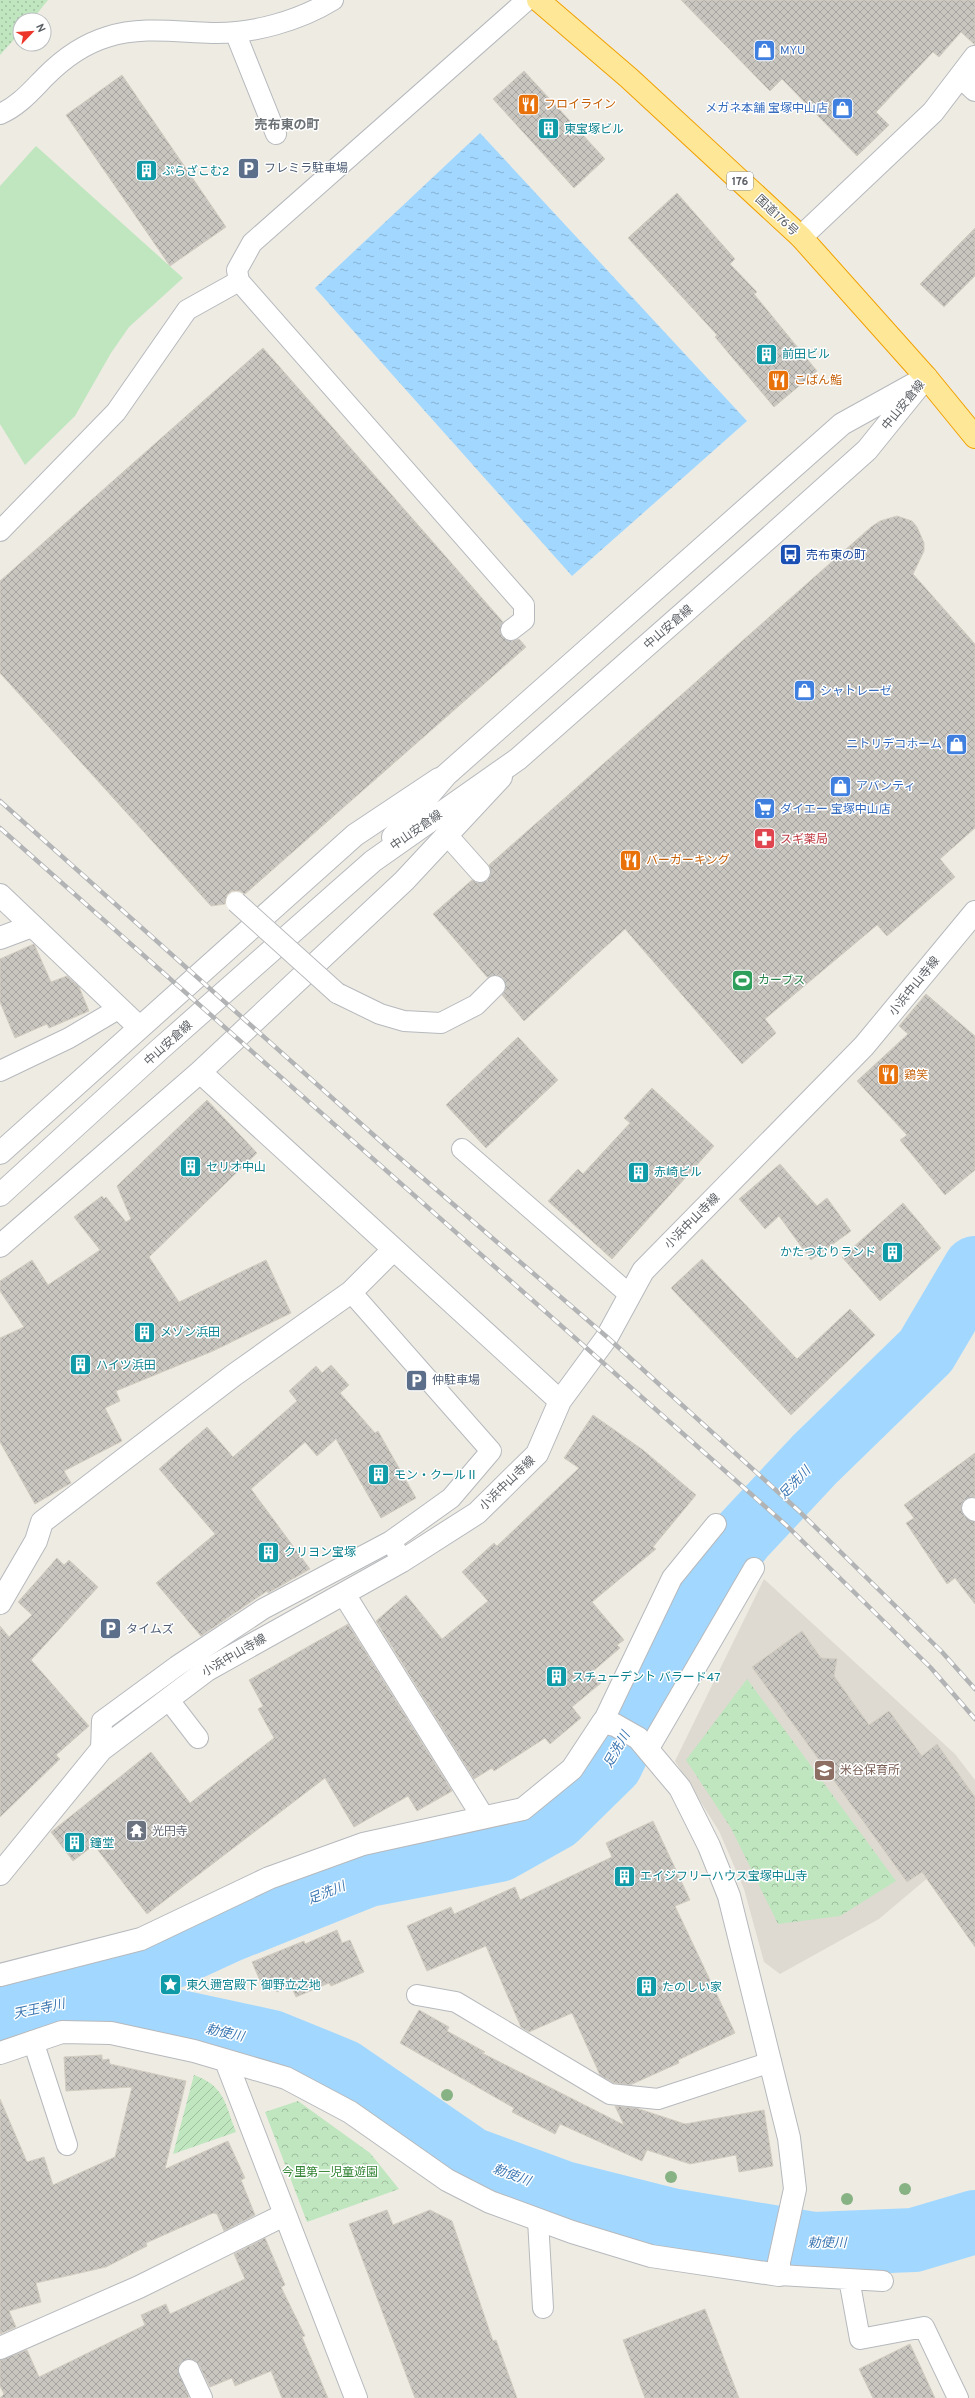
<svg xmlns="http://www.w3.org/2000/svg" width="975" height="2398" viewBox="0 0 975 2398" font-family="Overpass,'Noto Sans JP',sans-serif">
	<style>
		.education { fill: #dedad1 }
		.grass { fill: url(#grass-dots) }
		.park { fill: url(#park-crowns) }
		.garden { fill: url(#garden-furrows) }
		.pitch { fill: #c0e6bf }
		.water { fill: url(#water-ripples) }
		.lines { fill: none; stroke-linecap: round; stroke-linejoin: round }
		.river { stroke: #a2d8ff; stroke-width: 64 }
		.building { fill: url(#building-cross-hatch); stroke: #d3cdc1 }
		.service-casing { stroke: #b6b9bd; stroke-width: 22 }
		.minor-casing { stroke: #b6b9bd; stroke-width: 24 }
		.tertiary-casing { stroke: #b6b9bd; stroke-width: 24 }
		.trunk-casing { stroke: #f1a100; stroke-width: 24 }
		.service { stroke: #fff; stroke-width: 20 }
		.minor { stroke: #fff; stroke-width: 22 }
		.tertiary { stroke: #fff; stroke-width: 22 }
		.trunk { stroke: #ffe798; stroke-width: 22 }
		.rail-casing { stroke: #b2b3b4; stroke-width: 4.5 }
		.rail { stroke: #fff; stroke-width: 3; stroke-dasharray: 9; stroke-linecap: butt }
		.service-bridge-casing { stroke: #b6b9bd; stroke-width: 22; stroke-linecap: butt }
		.service-bridge { stroke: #fff; stroke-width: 20 }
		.tree { fill: #87b283 }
		.labels { text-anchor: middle; stroke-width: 3; stroke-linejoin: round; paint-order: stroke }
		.shield { fill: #fff; stroke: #8c8f92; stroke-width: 1 }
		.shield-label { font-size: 11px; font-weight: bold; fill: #5b5f64 }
		.shop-label { font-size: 12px; fill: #366cbe; stroke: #fff; text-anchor: start }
		.food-label { font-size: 12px; fill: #c56008; stroke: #fff; text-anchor: start }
		.culture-label { font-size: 12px; fill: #0d838f; stroke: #fff; text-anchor: start }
		.service-label { font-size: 12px; fill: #4e5e75; stroke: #fff; text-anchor: start }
		.street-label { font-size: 12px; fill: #5b5f64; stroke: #fff }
		.transit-label { font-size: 12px; fill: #164399; stroke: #fff; text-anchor: start }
		.health-label { font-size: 12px; fill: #be3a42; stroke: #fff; text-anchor: start }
		.leisure-label { font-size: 12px; fill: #27864d; stroke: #fff; text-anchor: start }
		.education-label { font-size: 12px; fill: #785e54; stroke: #fff; text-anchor: start }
		.worship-label { font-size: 12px; fill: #5b616d; stroke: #fff; text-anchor: start }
		.park-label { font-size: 12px; fill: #338435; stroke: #fff }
		.neighbourhood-label { font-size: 13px; font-weight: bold; fill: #6c7176; stroke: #fff }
		.water-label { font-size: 13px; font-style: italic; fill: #3d78b3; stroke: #fff }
	</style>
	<defs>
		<pattern id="grass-dots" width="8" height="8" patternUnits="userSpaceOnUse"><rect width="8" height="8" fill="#c0e6bf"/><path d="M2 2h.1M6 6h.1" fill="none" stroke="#9fbe9f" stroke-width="1.8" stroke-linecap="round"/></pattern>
		<pattern id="park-crowns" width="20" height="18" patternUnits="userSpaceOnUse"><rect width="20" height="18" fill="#c0e6bf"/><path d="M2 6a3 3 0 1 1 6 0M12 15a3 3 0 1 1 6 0" fill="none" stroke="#9fbe9f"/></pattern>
		<pattern id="garden-furrows" width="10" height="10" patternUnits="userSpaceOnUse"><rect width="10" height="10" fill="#c0e6bf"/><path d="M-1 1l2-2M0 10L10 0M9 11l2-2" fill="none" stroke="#9fbe9f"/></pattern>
		<pattern id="water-ripples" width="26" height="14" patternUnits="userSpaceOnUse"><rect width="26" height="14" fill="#a2d8ff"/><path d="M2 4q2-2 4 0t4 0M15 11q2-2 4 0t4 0" fill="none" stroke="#87b2d2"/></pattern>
		<pattern id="building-cross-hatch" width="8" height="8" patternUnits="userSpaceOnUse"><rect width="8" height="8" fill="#c9c6c0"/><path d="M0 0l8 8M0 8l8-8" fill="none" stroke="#a6a4a0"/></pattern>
	</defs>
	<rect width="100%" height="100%" fill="#eeebe3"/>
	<path class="education" d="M764 1579 955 1754 975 1780V1838L879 1919 780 1974 764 1962 744 1889 719 1831 675 1761Z"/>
	<path class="grass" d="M0 0H48L32 20H20V33L0 55Z"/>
	<path class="park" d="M747 1679 896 1881 840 1916 778 1924 731 1828 686 1760Z
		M298 2101 370 2153 399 2189 307 2222 265 2112Z"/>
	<path class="garden" d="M194 2075C225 2086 225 2104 236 2132L173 2154Z"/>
	<path class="pitch" d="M36 146 183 278 129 327 111 353 75 416 25 465 0 424V186Z"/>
	<path class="water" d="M480 133 747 421 572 576 315 288Z"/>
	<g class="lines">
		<path class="river" d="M78 2000 272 2042 343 2071 471 2159 564 2193 671 2220 814 2244 914 2240 975 2222
			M0 2016 78 2000 230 1930 368 1875 499 1850 556 1818 611 1764 681 1618 742 1537 815 1459 926 1351 975 1268"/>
	</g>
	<path class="building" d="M681 0H975V45L961 32 939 57 933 52 876 112 889 125 857 156 782 79 770 91Z
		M524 71 605 159 574 188 493 99Z
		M122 75 226 227 170 266 66 115Z
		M677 193 735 259 730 264 757 292 754 294 817 371 774 407 715 337 717 335 628 238Z
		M975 228V276L944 307 920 284Z
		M263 348 503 622 500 631 502 637 512 641 519 639 526 647 245 894 239 891H232L227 895 225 904 211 906 0 673V581Z
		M897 516 912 521 917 527 924 543V551L913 574 975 644V828L940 859 955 877 887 936 877 925 765 1019 776 1033 742 1064 625 929 524 1021 502 995 506 989 503 978 498 975 487 977 433 914 472 880 477 883 487 881 491 875 489 865 871 527 880 521Z
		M34 944 51 982 67 976 79 987 89 1011 49 1028 47 1024 15 1038 0 1002V959Z
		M926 994 975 1036V1170L945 1195 900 1140 907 1135 857 1081 908 1034 899 1026Z
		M518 1037 558 1080 486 1148 446 1105Z
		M652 1088 714 1146 612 1259 548 1201 578 1169 583 1174 630 1123 624 1118Z
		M207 1100 257 1153 149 1257 179 1302 266 1260 291 1313 213 1351 116 1391 120 1401 105 1408 122 1441 64 1471 71 1483 35 1504 0 1442V1338L24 1327 0 1291V1281L32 1260 48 1285 100 1250 74 1217 102 1196 104 1199 106 1197 126 1222 131 1219 117 1186Z
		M780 1164 817 1206 827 1198 851 1231 811 1260 779 1216 765 1229 739 1199Z
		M903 1203 941 1248 880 1301 842 1257Z
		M702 1259 797 1359 850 1309 875 1335 791 1415 671 1288Z
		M331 1365 349 1385 340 1393 375 1433 378 1431 416 1498 381 1518 336 1439 317 1456 305 1442 251 1489 310 1569 268 1593 267 1591 201 1636 156 1583 215 1534 159 1469 207 1427 233 1457 297 1401 289 1391 316 1366 322 1373Z
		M593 1415 643 1450 696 1495 653 1547 656 1549 592 1602 624 1640 617 1645 620 1648 592 1672 601 1683 572 1707 581 1718 550 1744 545 1738 494 1771 492 1768 474 1779 376 1621 406 1595 442 1639 488 1601 462 1572 494 1543 497 1546 579 1468 564 1458Z
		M975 1453V1497L964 1500 961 1505 964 1516 975 1522V1604L955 1578 947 1584 906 1523 914 1518 904 1505Z
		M57 1558 64 1565 69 1560 98 1587 31 1660 89 1726 56 1755 60 1759 0 1817V1626L9 1637 32 1615 18 1602Z
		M348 1624 452 1791 417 1811 408 1796 354 1827 325 1778 147 1914 94 1845 73 1861 51 1832 151 1752 190 1803 274 1738 258 1709 263 1706 249 1680Z
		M802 1631 821 1658 837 1659 834 1676 869 1725 889 1711 922 1756 937 1744 975 1797V1947L922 1872 907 1882 752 1667Z
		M653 1821 690 1900 675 1906 735 2033 678 2060 679 2063 630 2085 614 2083 600 2075 572 2013 529 2032 521 2027 486 1946 427 1971 407 1926 451 1907 454 1914 515 1887 520 1900 612 1857 606 1843Z
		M337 1930 342 1943 350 1940 364 1972 331 1986 329 1983 296 1997 291 1986 277 1992 274 1983 263 1988 252 1962 304 1941 305 1944Z
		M419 2010 449 2027 447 2031 485 2052 482 2053 624 2125 615 2106 636 2108 685 2124 764 2110 773 2166 739 2172 736 2155 690 2164 647 2150 642 2161 560 2124 555 2134 512 2112 514 2108 400 2043Z
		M102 2055V2060L109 2059 110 2064 186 2081 165 2169 228 2141 245 2178 241 2180 255 2215 224 2231 217 2214 213 2213 146 2243 147 2246 106 2267 36 2283 41 2302 9 2311 16 2327 0 2334V2099L27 2162 44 2157 53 2185 115 2157 132 2087 66 2091 64 2057Z
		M387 2210 393 2225 430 2210 452 2221 493 2341 496 2340 517 2398H415L349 2224Z
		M265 2238 285 2285 281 2287 305 2336 302 2337 328 2398H282L271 2371 235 2386 232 2378 210 2387 199 2365 190 2359 180 2363 178 2369 189 2397 186 2398H0L4 2394 0 2386V2360L27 2350 39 2377 145 2325 141 2315 166 2304 170 2314 245 2279 234 2254Z
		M705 2309 739 2398H645L623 2340Z
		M910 2344 935 2398H873L859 2369Z"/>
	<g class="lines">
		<defs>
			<path id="service" d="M235 32 276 134
				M0 114C19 106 32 90 46 76 63 59 84 44 107 37 142 26 176 32 212 33 252 34 299 21 333 0
				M0 531 116 412 187 310 239 281
				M511 630 524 620V605L239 281 237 270 252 243 527 0
				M447 835 480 872
				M337 993 380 1014 404 1021 441 1023 476 1005 495 986
				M0 1071 69 1038 118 1009
				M462 1149 630 1295
				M351 1292 491 1451 451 1498 391 1541 397 1552
				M972 1508 975 1511
				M168 1699 198 1738
				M603 1722 672 1578 716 1524
				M101 1750 102 1721 177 1666 263 1609 391 1541
				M648 1750 754 1568
				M417 1995 456 2002 610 2094 658 2099 771 2062
				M33 2041 67 2145
				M538 2220 543 2308
				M779 2275 883 2281
				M849 2279 860 2339 924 2327 958 2398
				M189 2370 202 2398"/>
			<path id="minor" d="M961 77 975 90
				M801 237 933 112 975 57
				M0 895 139 1027
				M0 938 32 926
				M200 1072 560 1401
				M0 1153 355 835 439 779
				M0 1246 200 1072 404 881 501 777
				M344 1594 483 1817
				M0 1603 36 1541 42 1522 234 1375 351 1292 393 1250
				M0 1874 101 1750 207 1670 402 1561 477 1513 537 1454 560 1401 607 1337 643 1271 864 1046 975 912
				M0 1975 141 1939 269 1878 363 1844 523 1809 572 1769 603 1722 615 1725 638 1738 680 1788 709 1846 729 1896 789 2138 795 2189 779 2262V2275L651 2256 572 2232 490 2202 447 2180 350 2112 286 2078 194 2051 111 2033 62 2032 0 2053
				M226 2061 356 2398
				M0 2348 139 2287 284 2215"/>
			<path id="tertiary" d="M393 837 446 775 842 424 916 383
				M0 1195 160 1049 373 861 518 759 772 535 867 450 926 377"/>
			<path id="trunk" d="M538 0 629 78 801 237 926 377 975 437"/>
		</defs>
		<use href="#service" class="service-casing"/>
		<use href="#minor" class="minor-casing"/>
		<use href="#tertiary" class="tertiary-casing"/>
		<use href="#trunk" class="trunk-casing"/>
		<use href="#service" class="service"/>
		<use href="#minor" class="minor"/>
		<use href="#tertiary" class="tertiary"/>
		<use href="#trunk" class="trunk"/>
		<defs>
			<path id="rail" d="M0 801 387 1147 607 1337 799 1511 942 1652 975 1689
				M0 828 786 1525 931 1668 975 1719"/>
		</defs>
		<use href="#rail" class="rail-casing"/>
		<use href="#rail" class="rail"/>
		<defs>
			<path id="service-bridge" d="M236 902 337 993"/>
		</defs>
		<use href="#service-bridge" class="service-bridge-casing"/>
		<use href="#service-bridge" class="service-bridge"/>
	</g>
	<g class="tree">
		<circle cx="447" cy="2095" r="6"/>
		<circle cx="671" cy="2177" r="6"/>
		<circle cx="905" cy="2189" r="6"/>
		<circle cx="847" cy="2199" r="6"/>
	</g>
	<defs>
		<symbol id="shop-square" viewBox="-11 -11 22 22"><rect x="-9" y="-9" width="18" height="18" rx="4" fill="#3f7fe0" stroke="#fff"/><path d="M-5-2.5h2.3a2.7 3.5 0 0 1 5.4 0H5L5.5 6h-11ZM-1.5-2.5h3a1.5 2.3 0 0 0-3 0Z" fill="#fff"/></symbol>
		<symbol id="restaurant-square" viewBox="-11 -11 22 22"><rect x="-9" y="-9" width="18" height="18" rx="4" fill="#e8710a" stroke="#fff"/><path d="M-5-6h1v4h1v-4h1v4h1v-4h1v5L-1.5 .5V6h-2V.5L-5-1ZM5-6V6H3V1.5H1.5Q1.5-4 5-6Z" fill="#fff"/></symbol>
		<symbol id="building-square" viewBox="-11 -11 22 22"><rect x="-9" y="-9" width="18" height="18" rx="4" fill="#0f9aa8" stroke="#fff"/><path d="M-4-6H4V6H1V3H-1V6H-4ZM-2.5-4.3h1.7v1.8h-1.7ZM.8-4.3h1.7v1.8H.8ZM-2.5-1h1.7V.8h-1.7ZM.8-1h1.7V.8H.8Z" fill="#fff"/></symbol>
		<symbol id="parking-square" viewBox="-11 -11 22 22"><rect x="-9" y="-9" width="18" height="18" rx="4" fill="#5c6f8a" stroke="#fff"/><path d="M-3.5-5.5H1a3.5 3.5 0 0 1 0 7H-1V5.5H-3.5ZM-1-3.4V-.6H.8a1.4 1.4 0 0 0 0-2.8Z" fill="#fff"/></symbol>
		<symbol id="bus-square" viewBox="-11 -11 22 22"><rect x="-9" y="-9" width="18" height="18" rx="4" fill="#1a4fb4" stroke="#fff"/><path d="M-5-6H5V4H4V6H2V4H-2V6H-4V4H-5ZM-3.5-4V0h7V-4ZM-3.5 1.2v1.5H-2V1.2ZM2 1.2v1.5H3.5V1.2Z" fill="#fff"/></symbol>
		<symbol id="supermarket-square" viewBox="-11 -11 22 22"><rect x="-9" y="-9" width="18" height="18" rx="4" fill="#3f7fe0" stroke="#fff"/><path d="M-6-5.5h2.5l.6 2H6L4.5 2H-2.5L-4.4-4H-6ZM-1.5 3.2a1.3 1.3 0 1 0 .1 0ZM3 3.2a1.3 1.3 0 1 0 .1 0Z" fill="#fff"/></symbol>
		<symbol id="pharmacy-square" viewBox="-11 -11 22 22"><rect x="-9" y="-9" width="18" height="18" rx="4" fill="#e0444e" stroke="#fff"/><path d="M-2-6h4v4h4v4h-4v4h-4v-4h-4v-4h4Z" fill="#fff"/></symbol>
		<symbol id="stadium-square" viewBox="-11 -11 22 22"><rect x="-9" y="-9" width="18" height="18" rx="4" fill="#2e9e5b" stroke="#fff"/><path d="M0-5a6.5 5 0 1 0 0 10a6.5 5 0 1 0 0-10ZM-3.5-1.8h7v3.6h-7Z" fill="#fff"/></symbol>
		<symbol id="school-square" viewBox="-11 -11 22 22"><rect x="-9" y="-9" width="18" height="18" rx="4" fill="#8d6e63" stroke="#fff"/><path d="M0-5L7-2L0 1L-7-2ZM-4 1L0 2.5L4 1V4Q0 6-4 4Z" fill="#fff"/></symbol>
		<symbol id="temple-square" viewBox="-11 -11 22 22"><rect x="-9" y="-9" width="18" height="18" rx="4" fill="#6b7280" stroke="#fff"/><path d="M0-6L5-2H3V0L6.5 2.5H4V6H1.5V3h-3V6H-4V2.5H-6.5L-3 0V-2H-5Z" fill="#fff"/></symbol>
		<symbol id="sight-square" viewBox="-11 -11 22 22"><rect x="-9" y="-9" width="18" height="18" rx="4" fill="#0f9aa8" stroke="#fff"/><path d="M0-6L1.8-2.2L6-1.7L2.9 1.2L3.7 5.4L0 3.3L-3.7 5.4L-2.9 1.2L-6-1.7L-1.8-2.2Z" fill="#fff"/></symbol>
	</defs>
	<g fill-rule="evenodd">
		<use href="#shop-square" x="752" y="38" width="25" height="25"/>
		<use href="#restaurant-square" x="516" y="92" width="25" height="25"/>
		<use href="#shop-square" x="830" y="96" width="25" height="25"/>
		<use href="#building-square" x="536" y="116" width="25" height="25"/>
		<use href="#parking-square" x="236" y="156" width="25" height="25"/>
		<use href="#building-square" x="134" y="158" width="25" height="25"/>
		<use href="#building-square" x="754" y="342" width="25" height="25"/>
		<use href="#restaurant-square" x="766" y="368" width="25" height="25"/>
		<use href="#bus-square" x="778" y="542" width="25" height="25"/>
		<use href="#shop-square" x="792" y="678" width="25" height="25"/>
		<use href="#shop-square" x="944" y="732" width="25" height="25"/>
		<use href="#shop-square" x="828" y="774" width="25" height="25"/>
		<use href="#supermarket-square" x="752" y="796" width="25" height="25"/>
		<use href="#pharmacy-square" x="752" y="826" width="25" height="25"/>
		<use href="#restaurant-square" x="618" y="848" width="25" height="25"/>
		<use href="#stadium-square" x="730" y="968" width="25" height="25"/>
		<use href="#restaurant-square" x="876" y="1062" width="25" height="25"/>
		<use href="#building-square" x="178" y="1154" width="25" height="25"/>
		<use href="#building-square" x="626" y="1160" width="25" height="25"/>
		<use href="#building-square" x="880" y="1240" width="25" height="25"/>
		<use href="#building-square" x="132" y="1320" width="25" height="25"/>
		<use href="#building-square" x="68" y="1352" width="25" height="25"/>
		<use href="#parking-square" x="404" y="1368" width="25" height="25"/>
		<use href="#building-square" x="366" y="1462" width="25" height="25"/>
		<use href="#building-square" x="256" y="1540" width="25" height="25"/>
		<use href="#parking-square" x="98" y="1616" width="25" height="25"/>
		<use href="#building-square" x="544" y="1664" width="25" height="25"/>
		<use href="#school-square" x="812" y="1758" width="25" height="25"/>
		<use href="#temple-square" x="124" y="1818" width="25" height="25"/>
		<use href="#building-square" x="62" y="1830" width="25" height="25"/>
		<use href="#building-square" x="612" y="1864" width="25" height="25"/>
		<use href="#sight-square" x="158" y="1972" width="25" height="25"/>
		<use href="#building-square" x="634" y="1974" width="25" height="25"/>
	</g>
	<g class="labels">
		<rect class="shield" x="727" y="172" width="26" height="18" rx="3"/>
		<g class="shield-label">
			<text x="740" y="185">176</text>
		</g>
		<g class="shop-label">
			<text x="780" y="54">MYU</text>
			<text x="828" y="112" text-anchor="end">メガネ本舗 宝塚中山店</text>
			<text x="820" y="695">シャトレーゼ</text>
			<text x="942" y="748" text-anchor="end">ニトリデコホーム</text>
			<text x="856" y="790">アバンティ</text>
			<text x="780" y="813">ダイエー 宝塚中山店</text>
		</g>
		<g class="food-label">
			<text x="544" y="108">フロイライン</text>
			<text x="794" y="384">こばん鮨</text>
			<text x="646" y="864">バーガーキング</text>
			<text x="904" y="1079">鶏笑</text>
		</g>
		<g class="culture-label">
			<text x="564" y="133">東宝塚ビル</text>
			<text x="162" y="175">ぷらざこむ2</text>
			<text x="782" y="358">前田ビル</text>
			<text x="206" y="1171">セリオ中山</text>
			<text x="654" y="1176">赤崎ビル</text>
			<text x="876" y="1256" text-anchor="end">かたつむりランド</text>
			<text x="160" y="1336">メゾン浜田</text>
			<text x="96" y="1369">ハイツ浜田</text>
			<text x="394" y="1479">モン・クールⅡ</text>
			<text x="284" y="1556">クリヨン宝塚</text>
			<text x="572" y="1681">スチューデント バラード47</text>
			<text x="90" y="1847">鐘堂</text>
			<text x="640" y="1880">エイジフリーハウス宝塚中山寺</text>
			<text x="186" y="1989">東久邇宮殿下 御野立之地</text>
			<text x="662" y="1991">たのしい家</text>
		</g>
		<g class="service-label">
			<text x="264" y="172">フレミラ駐車場</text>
			<text x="432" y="1384">仲駐車場</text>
			<text x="126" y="1633">タイムズ</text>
		</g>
		<g class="street-label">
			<text transform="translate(777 215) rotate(43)" y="4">国道176号</text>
			<text transform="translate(903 405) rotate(-51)" y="4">中山安倉線</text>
			<text transform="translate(668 627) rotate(-41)" y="4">中山安倉線</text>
			<text transform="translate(416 830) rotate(-35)" y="4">中山安倉線</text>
			<text transform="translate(914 986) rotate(-51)" y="4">小浜中山寺線</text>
			<text transform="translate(168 1043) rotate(-42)" y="4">中山安倉線</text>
			<text transform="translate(692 1221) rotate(-45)" y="4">小浜中山寺線</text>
			<text transform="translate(507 1483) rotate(-44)" y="4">小浜中山寺線</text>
			<text transform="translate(234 1655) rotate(-30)" y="4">小浜中山寺線</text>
		</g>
		<g class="transit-label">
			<text x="806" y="559">売布東の町</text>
		</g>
		<g class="health-label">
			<text x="780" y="843">スギ薬局</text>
		</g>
		<g class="leisure-label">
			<text x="758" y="984">カーブス</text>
		</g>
		<g class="education-label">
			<text x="840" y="1774">米谷保育所</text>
		</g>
		<g class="worship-label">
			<text x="152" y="1835">光円寺</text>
		</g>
		<g class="park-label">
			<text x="330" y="2176">今里第一児童遊園</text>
		</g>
		<g class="neighbourhood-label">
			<text x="287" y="129">売布東の町</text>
		</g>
		<g class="water-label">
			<text transform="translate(794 1482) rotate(-46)" y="5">足洗川</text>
			<text transform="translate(616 1749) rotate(-60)" y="5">足洗川</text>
			<text transform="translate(326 1892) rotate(-22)" y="5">足洗川</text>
			<text transform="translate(39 2008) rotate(-12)" y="5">天王寺川</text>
			<text transform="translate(225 2032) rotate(12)" y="5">勅使川</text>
			<text transform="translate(512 2174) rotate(20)" y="5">勅使川</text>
			<text x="827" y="2247">勅使川</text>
		</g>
	</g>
	<g transform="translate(32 32) rotate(65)"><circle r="19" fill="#ffffff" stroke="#bdbfc1"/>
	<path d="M0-3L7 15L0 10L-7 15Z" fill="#ec362b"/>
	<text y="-6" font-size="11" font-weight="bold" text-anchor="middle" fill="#5b5f64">N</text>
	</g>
</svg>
